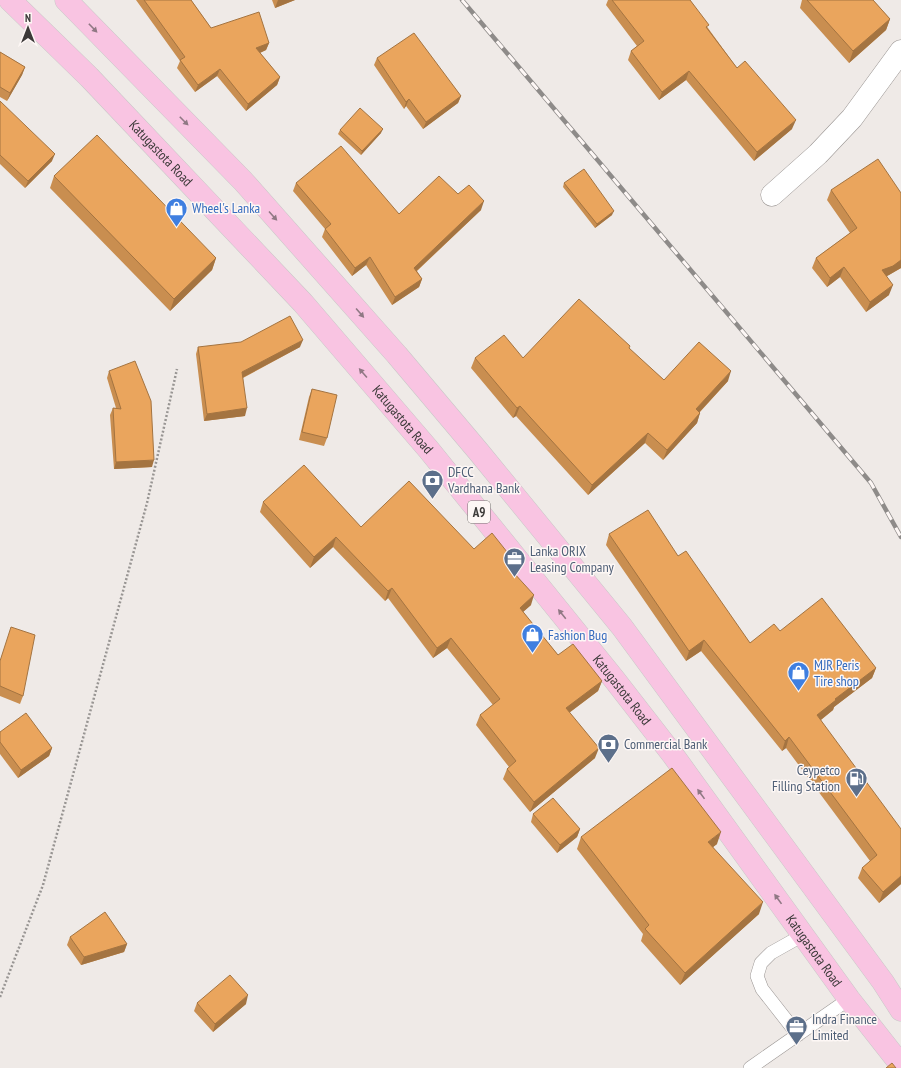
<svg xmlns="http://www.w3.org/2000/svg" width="901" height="1068" viewBox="0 0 901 1068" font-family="'PT Sans Narrow',sans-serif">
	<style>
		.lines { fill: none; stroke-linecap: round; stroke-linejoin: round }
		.lane-casing { stroke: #999492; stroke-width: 14 }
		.street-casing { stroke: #999492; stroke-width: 23 }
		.highway-casing { stroke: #c8c8c7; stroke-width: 23 }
		.path { stroke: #989593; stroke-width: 2.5; stroke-dasharray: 2 2; stroke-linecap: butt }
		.lane { stroke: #fff; stroke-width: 13 }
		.street { stroke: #fff; stroke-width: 22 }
		.highway { stroke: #f9c4e2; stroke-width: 22 }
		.rail-casing { stroke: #8e8b89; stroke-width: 4.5 }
		.rail { stroke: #fdf7f5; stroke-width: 3; stroke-dasharray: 9; stroke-linecap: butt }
		.wall { fill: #c98e50 }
		.shaded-wall { fill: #a47441 }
		.building { fill: #eaa55d; stroke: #a47441 }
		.oneway { fill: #907884 }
		.labels { text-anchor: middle; stroke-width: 3; stroke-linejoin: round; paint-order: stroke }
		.shield { fill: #fdf7f5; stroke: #757271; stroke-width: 1 }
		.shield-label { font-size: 13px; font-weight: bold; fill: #3b3938 }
		.street-label { font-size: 14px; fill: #3b3938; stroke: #fdf7f5 }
		.shop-label { font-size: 14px; fill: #366cbe; stroke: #fdf7f5; text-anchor: start }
		.service-label { font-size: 14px; fill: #4e5e75; stroke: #fdf7f5; text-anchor: start }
	</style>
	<rect width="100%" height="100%" fill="#efeae7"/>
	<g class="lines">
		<defs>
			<path id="lane" d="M798 1035 762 989 757 976 761 963 771 953 803 935
				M750 1068 849 999"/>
			<path id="street" d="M772 195 818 154 852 118 901 51"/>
			<g id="highway">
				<path id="s1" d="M10 0 89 77 303 303 429 450 614 679 673 755 849 999 901 1065"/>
				<path d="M66 0 243 181 397 355 478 451 622 627 883 982 901 1010"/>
			</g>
		</defs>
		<use href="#lane" class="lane-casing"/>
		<use href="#street" class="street-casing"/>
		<use href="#highway" class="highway-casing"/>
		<path class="path" d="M0 997 43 885 147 503 177 369"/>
		<use href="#lane" class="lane"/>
		<use href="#street" class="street"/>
		<use href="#highway" class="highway"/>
		<defs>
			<path id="rail" d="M462 0 871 483 901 537"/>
		</defs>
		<use href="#rail" class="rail-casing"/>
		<use href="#rail" class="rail"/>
	</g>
	<path class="wall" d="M136 0H191L211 28 269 43 266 50 260 53 280 77 277 85 246 111 217 76 195 92 177 68 180 61Z
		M272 0H295L275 8Z
		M608 0H690L708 28 737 68 792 129 754 161 686 80 659 100 628 60 631 51 637 46 606 5Z
		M802 0H873L890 19 886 30 849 63 800 8Z
		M0 52 25 67 22 75 7 101 0 97Z
		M377 58 461 96 458 103 423 129 406 106 404 109 374 65Z
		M0 101 52 161 25 188 0 164Z
		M340 130 381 133 361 155 338 134Z
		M54 176 216 258 212 270 170 311 50 188Z
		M296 183 399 214 458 194 481 210 417 271 422 279 419 287 392 305 366 265 352 276 322 237 325 229 293 191Z
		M564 183 612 215 595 228 563 187Z
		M831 190 901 193V268L887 276 889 295 866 312 840 277 827 287 812 268 816 258 850 233 827 200Z
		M198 347H300L243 378 245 416 204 421 196 354Z
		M629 349 664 380 728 381 700 412 697 423 663 460 645 443 588 495 516 416 513 418 471 368 475 358H523Z
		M109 371 152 467 114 469 110 415 113 408H116L107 378Z
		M312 389 327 438 324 446 299 440 309 397Z
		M263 502 361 527 474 549 516 575 531 605 523 612 558 655 602 681 598 691 569 713 595 758 530 812 503 779 507 769 509 767 476 725 480 715 493 705 447 648 433 658 388 598 385 601 333 547 310 568 260 512Z
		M609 534 678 556 750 643 780 631 876 668 872 678 834 707 833 710 821 720 901 884 879 903 858 878 862 868 870 861 786 748 782 751 701 651 686 661 606 545Z
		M0 660 23 696 20 704 0 696Z
		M0 732 52 748 49 756 18 778 0 754Z
		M533 814 580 829 577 837 557 853 531 822Z
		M581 837 717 844 713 847 759 914 680 985 641 941 643 934 577 849Z
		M70 937 127 944 124 952 81 965 67 945Z
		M197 1003 246 1004 213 1032 194 1011Z"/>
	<path class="shaded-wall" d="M278 0H295L275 8Z
		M890 19 886 30 849 63 853 51Z
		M269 43 266 50 253 56 256 48Z
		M25 67 22 75 7 101 10 93Z
		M220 69 217 76 195 92 198 85Z
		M689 71 686 80 659 100 662 92Z
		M280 77 277 85 246 111 248 104Z
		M461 96 458 103 423 129 426 122Z
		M409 99 406 106 404 109 406 102Z
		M796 120 792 129 754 161 757 152Z
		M383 129 381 133 361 155 362 151Z
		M55 154 52 161 25 188 28 181Z
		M484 201 481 210 411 276 414 268Z
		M614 211 612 215 595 228 597 224Z
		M370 257 366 265 352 276 355 268Z
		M216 258 212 270 170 311 174 299Z
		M901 260V268L889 275 878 280 882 270Z
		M844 267 840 277 827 287 830 278Z
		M422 279 419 287 392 305 395 297Z
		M893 285 889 295 866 312 870 302Z
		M303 340 300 347 240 379 242 372Z
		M731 371 728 381 693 419 696 409Z
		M520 406 516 416 513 418 517 408Z
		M247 408 245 416 204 421 207 414Z
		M700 413 697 423 663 460 667 450Z
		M648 433 645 443 588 495 592 485Z
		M154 460 152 467 114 469 116 462Z
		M336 537 333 547 310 568 314 557Z
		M519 567 515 577 513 572Z
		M392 588 388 598 385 601 388 591Z
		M534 595 531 605 516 618 520 608Z
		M451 638 447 648 433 658 437 648Z
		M704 640 701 651 686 661 689 651Z
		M876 668 872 678 834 707 833 710 813 726 817 715 835 699Z
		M602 681 598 691 562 718 566 708Z
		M789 737 786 748 782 751 785 741Z
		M52 748 49 756 18 778 21 770Z
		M599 748 595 758 530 812 534 802Z
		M580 829 577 837 557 853 560 845Z
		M721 832 717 844 704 854 708 842Z
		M901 876V884L879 903 883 892Z
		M763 902 759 914 680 985 685 973Z
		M127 944 124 952 81 965 84 957Z
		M248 995 246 1004 213 1032 215 1024Z"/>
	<path class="building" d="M144 0H191L211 28 259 12 269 43 256 48 280 77 248 104 220 69 198 85 180 60 185 57Z
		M612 0H690L709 25 706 27 737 68 745 61 796 120 757 152 689 71 662 92 631 51 644 41Z
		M807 0H873L890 19 853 51Z
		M414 33 461 96 426 122 409 99 406 102 377 58Z
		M0 52 25 67 10 93 0 87Z
		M0 101 55 154 28 181 0 155Z
		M360 108 383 129 362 151 340 130Z
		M97 135 216 258 174 299 54 176Z
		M341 146 399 214 439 176 458 194 469 185 484 201 414 268 422 279 395 297 370 257 355 268 325 229 331 224 296 183Z
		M878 159 901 193V260L893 266 882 270 893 285 870 302 844 267 830 278 816 258 857 228 831 190Z
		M584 169 614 211 597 224 564 183Z
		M579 299 630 346 629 348 664 380 699 342 731 371 696 409 700 413 667 450 648 433 592 485 520 406 517 408 475 358 504 335 523 358Z
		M290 316 303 340 242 372 247 408 207 414 198 347 241 342Z
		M135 361 151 401 154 460 116 462 113 408 121 409 109 371Z
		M312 389 337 395 327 438 302 432Z
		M304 465 361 527 409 481 474 549 492 533 519 567 513 572 534 595 520 608 558 655 573 644 602 681 566 708 599 748 534 802 507 769 516 761 480 715 500 699 451 638 437 648 392 588 388 591 336 537 314 557 263 502Z
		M648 510 678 556 686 551 750 643 774 624 780 631 822 598 876 668 835 699 836 700 817 715 901 829V876L883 892 862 868 877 855 789 737 785 741 704 640 689 651 609 534Z
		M11 627 35 635 23 696 0 686V661Z
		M26 713 52 748 21 770 0 742V732Z
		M672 768 721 832 708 842 763 902 685 973 645 929 649 925 581 837Z
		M553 798 580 829 560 845 533 814Z
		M105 912 127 944 84 957 70 937Z
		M230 975 248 995 215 1024 197 1003Z
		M892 1063 896 1068H886Z"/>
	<defs><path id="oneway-solid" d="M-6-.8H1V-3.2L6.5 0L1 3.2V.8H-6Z"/></defs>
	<g class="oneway">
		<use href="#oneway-solid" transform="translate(93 28) rotate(46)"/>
		<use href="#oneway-solid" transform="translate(184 121) rotate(45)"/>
		<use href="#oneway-solid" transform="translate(273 216) rotate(48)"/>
		<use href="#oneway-solid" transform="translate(360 313) rotate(49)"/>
		<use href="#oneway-solid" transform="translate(363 373) rotate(-131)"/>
		<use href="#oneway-solid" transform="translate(562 614) rotate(-129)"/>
		<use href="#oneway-solid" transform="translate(701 794) rotate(-126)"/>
		<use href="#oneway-solid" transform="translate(778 899) rotate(-126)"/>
	</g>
	<defs>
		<symbol id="shop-pin" viewBox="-11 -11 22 30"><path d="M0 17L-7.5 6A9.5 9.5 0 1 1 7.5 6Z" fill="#3f7fe0" stroke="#fdf7f5"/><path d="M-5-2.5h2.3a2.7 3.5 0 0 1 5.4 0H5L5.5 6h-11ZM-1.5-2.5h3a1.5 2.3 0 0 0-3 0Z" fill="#fff"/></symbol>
		<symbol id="bank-pin" viewBox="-11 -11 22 30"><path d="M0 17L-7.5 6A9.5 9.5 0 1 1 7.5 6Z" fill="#5c6f8a" stroke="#fdf7f5"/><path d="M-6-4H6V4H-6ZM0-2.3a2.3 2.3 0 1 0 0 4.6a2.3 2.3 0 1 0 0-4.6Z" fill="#fff"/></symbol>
		<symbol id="office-pin" viewBox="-11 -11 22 30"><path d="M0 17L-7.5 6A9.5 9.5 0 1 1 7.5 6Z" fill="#5c6f8a" stroke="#fdf7f5"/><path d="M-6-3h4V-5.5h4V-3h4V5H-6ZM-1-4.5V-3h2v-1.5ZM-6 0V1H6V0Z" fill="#fff"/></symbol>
		<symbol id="fuel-pin" viewBox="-11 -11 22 30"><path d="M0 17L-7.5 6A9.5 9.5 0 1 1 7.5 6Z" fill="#5c6f8a" stroke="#fdf7f5"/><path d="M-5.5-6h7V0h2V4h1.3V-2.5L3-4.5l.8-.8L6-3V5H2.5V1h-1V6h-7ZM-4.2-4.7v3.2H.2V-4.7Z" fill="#fff"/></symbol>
	</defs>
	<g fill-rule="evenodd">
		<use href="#shop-pin" x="164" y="196" width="25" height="34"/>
		<use href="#bank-pin" x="420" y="468" width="25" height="34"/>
		<use href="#office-pin" x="502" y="546" width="25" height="34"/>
		<use href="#shop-pin" x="520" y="622" width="25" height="34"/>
		<use href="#shop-pin" x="786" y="660" width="25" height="34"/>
		<use href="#bank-pin" x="596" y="732" width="25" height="34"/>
		<use href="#fuel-pin" x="844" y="766" width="25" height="34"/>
		<use href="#office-pin" x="784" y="1014" width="25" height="34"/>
	</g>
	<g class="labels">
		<rect class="shield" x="468" y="501" width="22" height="22" rx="3"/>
		<g class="shield-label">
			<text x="479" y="517">A9</text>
		</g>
		<g class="street-label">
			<text dy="5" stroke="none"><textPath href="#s1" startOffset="215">Katugastota Road</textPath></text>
			<text dy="5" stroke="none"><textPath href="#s1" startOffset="575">Katugastota Road</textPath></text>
			<text dy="5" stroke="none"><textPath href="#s1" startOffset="923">Katugastota Road</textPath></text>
			<text dy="5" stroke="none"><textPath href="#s1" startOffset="1247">Katugastota Road</textPath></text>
		</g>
		<g class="shop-label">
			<text x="192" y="213">Wheel's Lanka</text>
			<text x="548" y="640">Fashion Bug</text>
			<text x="814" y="670">MJR Peris<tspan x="814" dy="16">Tire shop</tspan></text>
		</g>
		<g class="service-label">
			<text x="448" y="477">DFCC<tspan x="448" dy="16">Vardhana Bank</tspan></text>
			<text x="530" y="556">Lanka ORIX<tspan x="530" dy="16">Leasing Company</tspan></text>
			<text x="624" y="749">Commercial Bank</text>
			<text x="840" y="775" text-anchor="end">Ceypetco<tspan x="840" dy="16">Filling Station</tspan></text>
			<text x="812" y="1024">Indra Finance<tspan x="812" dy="16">Limited</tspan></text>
		</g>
	</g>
	<g transform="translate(28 28)" stroke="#fdf7f5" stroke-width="3" paint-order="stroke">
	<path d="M0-3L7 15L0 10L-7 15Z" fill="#3b3938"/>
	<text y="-6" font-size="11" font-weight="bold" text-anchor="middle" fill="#3b3938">N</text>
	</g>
</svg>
